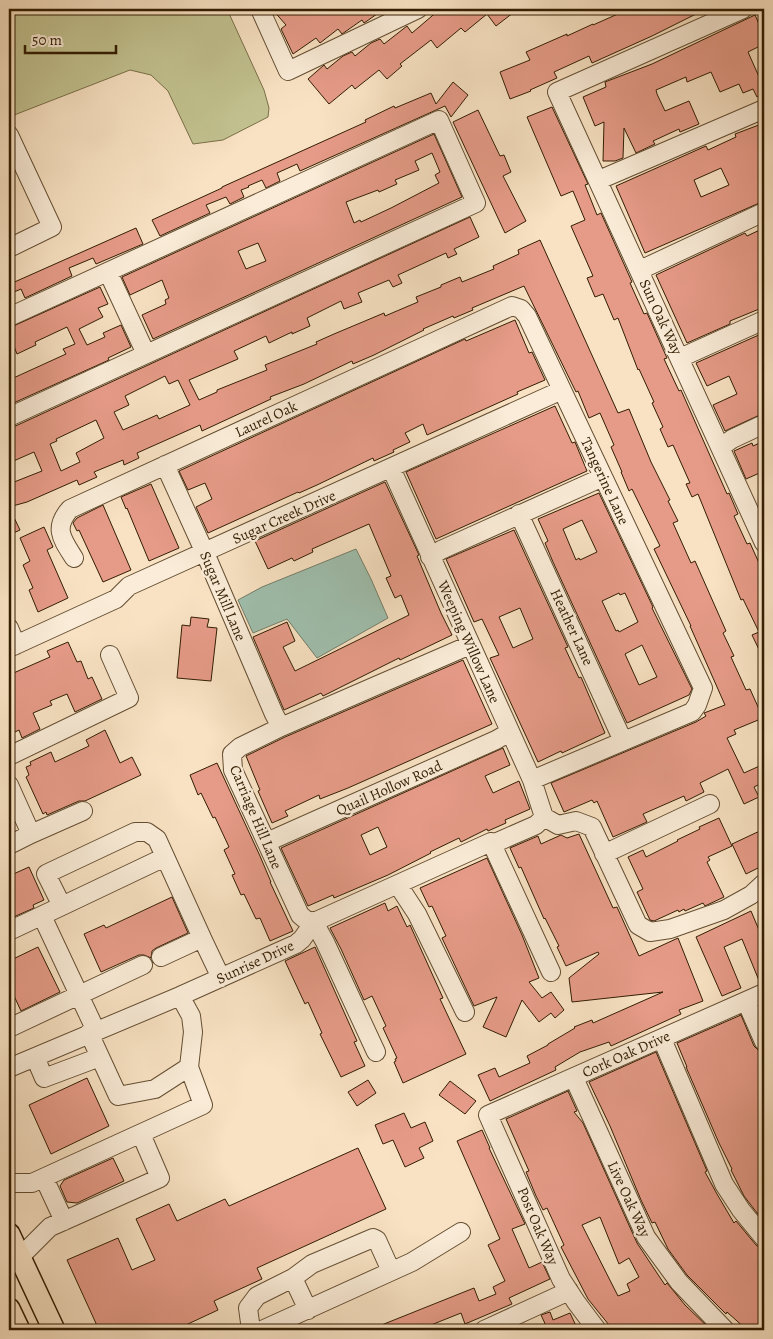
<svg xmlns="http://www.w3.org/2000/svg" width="773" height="1339" viewBox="0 0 773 1339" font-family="Alegreya,serif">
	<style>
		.green { fill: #c2c290; stroke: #7a7049 }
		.water { fill: #9fbfae; stroke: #737e69 }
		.building { fill: #e69b88; stroke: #321d02; fill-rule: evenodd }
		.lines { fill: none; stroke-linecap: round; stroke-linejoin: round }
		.minor-casing { stroke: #644e32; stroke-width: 20 }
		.major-casing { stroke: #321d02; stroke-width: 24 }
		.minor { stroke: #faecd8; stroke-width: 18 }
		.major { stroke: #f8e2c3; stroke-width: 21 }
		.labels { text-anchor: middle; stroke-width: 5; stroke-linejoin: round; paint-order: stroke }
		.street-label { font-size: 15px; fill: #321d02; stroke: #faecd8 }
	</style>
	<rect width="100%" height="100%" fill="#f8e2c3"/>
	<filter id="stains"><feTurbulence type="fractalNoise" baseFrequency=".004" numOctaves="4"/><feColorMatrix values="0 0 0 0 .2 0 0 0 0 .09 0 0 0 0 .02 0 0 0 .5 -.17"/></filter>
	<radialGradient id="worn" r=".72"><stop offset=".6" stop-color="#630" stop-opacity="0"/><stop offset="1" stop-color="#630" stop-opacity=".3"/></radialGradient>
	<path class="green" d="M9 9H227L264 90 269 108 268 117 223 140 193 144 168 91 151 75 130 70 9 117Z"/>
	<path class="water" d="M356 549 371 579 388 618 317 658 287 619 253 633 238 600 262 587Z"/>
	<path class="building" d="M272 9H384L367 21 364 23 362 20 342 34 338 29 320 43 316 38 293 54 281 29 286 25Z
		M450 9H518L496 26 487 14 465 32 461 28 437 48 431 40 400 64 402 66 387 79 379 70 355 89 352 85 329 104 308 79 324 65 327 69 343 56 352 52 355 56 371 43 380 39 384 44 407 26 412 33 439 10 443 14Z
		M629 9H706L652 36 592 63 589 56 554 72 557 78 530 90 531 91 510 99 500 72 530 60 526 52 567 34V36L593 24V25Z
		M755 15 764 35V44L748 52 764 88V93L757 97 753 89 743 93 739 84 720 92 711 72 687 82 686 77 656 90 657 94 665 111 689 101 699 124 680 132 679 129 653 141 655 144 636 153 624 128 623 158 615 161H603L604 122 595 126 583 97 606 87 605 82 652 64Z
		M453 82 468 95 451 117 445 106 300 171 297 164 277 173 280 181 266 188 262 180 248 186 249 187 241 190 244 197 230 204 226 197 206 205 210 213 160 236 152 220 222 188V187L366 122 365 120 394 106 395 108 431 93 436 104Z
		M552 107 588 184 585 185 597 215 601 213 632 282 630 283 644 314 647 313 667 358 664 359 679 391 681 390 727 494 729 493 738 514 734 516 747 544 750 543 764 574V660L752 635 759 632 743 599 741 600 698 494 692 497 686 484 690 483 673 445 668 447 660 429 663 427 652 403 654 402 639 369 638 370 618 318 614 320 603 294 595 297 587 278 593 276 571 226 585 220 573 191 561 196 527 117Z
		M478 110 500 156 504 155 511 172 503 176 526 221 505 233 453 122Z
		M764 123V201L645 253 616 186 706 146 708 150 736 137 735 134ZM721 168 729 185 701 197 694 180Z
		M434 134 462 197 153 339 142 315 166 304 165 300 169 298 162 280 130 295 122 277ZM432 153 440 172 435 175 439 183 391 208 361 222 360 220 354 223 346 202 378 190 379 192 397 184 395 180 419 170 415 161ZM258 243 266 261 246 269 238 251Z
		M470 217 479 237 454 249 457 254 448 258 446 253 398 275 402 283 393 287 389 280 358 293 362 302 344 309 341 301 307 318 310 326 292 334V332L269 343 266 336 234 351 238 359 189 380 199 400 217 392V390L267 370 265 365 317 344 316 342 334 334 384 313 385 316 418 302 416 297 441 287V285L460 277 462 282 494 269 493 266 519 254 518 250 540 240 618 413 629 409 651 462 670 500 668 501 678 521 673 523 691 563 695 561 726 631 723 633 734 656 731 657 746 690 750 689 763 718 734 730 736 734 727 738 744 773 764 764V782L754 787 759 797 744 804 728 769 700 783 704 792 686 801 684 796 643 814 647 822 613 837 597 801 594 803 592 800 564 812 551 783 696 722 706 716 704 713 725 705 690 626H691L654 549 660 546 632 489 629 491 621 472H622L611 447 614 445 600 413 589 418 578 391 576 392 524 286 472 308 473 310 454 318 453 316 423 329 424 330 374 355 353 364 352 361 304 384 270 397 271 399 202 431 200 425 137 453 139 458 124 465 123 460 94 472 97 477 79 485 77 480 27 502 9 507 20 530 9 535V484L42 471 34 452 9 463V429ZM165 376 169 384 178 380 190 405 159 419 157 415 123 430 114 412 129 405 125 396ZM96 420 104 438 76 453 80 462 61 471 50 444 57 441 56 439Z
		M136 228 143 244 96 264 93 258 69 268 72 276 25 298 21 289 14 292 10 284Z
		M764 228V307L730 321V324L687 343 656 275 745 233 747 236Z
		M100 287 108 304 98 308 103 317 79 329 87 345 105 337 103 333 121 325 131 347 108 358 109 360 9 405V380L66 354 63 349 75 344 67 327 35 342 36 345 17 354 9 334V328Z
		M515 320 529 353 532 352 545 380 517 392 518 394 427 435 423 424 405 433 410 442 393 450 394 452 374 461 373 458 317 485 299 493 298 492 208 533 196 507 212 499 205 483 188 490 179 471 465 339 466 341Z
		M761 334 764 342V413L725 431 713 405 737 394 729 376 707 386 696 363Z
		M555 406 572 443 575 442 587 471 436 539 406 472Z
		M764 441V471L746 479 734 451 752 443 753 446Z
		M385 482 419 555 417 556 441 613 452 635 400 660 399 658 323 696 321 693 284 710 253 637 287 622 295 641 283 647 295 671 409 615 401 595 395 598 386 578 391 576 369 524 312 549 313 552 294 561 292 558 268 569 255 541Z
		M151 484 179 548 149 561 127 508 126 509 121 497Z
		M599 493 653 607 652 608 692 689 689 695 627 723 553 562 545 543 548 541 538 519ZM582 520 597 552 580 560 579 558 576 560 563 529ZM619 593 620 595 625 593 638 622 619 632 618 630 616 631 602 601ZM642 645 657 677 639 685 625 654Z
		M103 505 131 570 103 582 79 530 77 531 73 523 77 518Z
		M44 527 53 547 47 550 68 598 38 612 29 590 33 588 23 565 30 561 20 538Z
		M514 530 568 647 565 648 579 678 581 677 605 733 562 753 561 751 538 762 490 658 499 655 482 619 474 622 446 559ZM520 608 533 639 513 648 499 617Z
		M191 617 209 619 207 627 217 628 211 681 177 678 182 625 190 626Z
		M68 642 77 662 81 661 88 679 92 677 102 699 75 712 67 694 50 701 52 705 33 713 40 729 22 738 19 730 9 735V675L50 657 47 651Z
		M463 660 492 724 348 788 320 799 319 795 285 811 288 816 272 823 258 791 260 790 246 756 285 737Z
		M105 730 120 763 132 757 141 775 85 801H79L47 815 46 812 43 814 26 777 29 775 26 767 31 765 30 762 51 752 55 762 89 746 86 740Z
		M503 748 510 765 485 776 493 793 519 781 530 809 505 820 506 823 488 831 487 829 461 842 459 838 430 852 431 853 388 875 334 898 333 895 308 906 281 848ZM378 827 387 847 370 855 361 835Z
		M217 763 260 856 271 882H270L293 931 270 941 260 918 256 919 244 894 241 895 232 875 235 874 224 850 229 847 215 817 213 818 201 793 198 795 190 775Z
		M719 818 732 846 708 857 710 860 707 862 724 897 705 906 703 903 685 911 684 909 679 912 678 910 654 921 650 920 637 892 643 889 628 857 643 850 646 857 678 841 677 840 700 829 699 827Z
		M764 829V865L746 874 732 844Z
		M579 834 613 908 617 907 639 956 678 938 703 1001 679 1010 681 1014 611 1046 609 1042 580 1052 555 1067 556 1070 490 1101 478 1075 495 1068 499 1077 530 1063 527 1056 548 1045V1044L575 1028 574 1027 592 1020 593 1023 663 992 572 1002 569 978 599 954 598 952 566 966 557 947 559 946 545 918 544 919 521 867 519 868 510 848 538 836 541 844 561 835 567 838Z
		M487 858 522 935 539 978 529 982 542 998 551 992 564 1010 555 1018 551 1013 539 1022 522 1000 506 1037 483 1027 497 997 474 1006 442 938 446 936 432 906 429 907 420 888Z
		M29 867 44 900 33 905 34 908 9 919V876Z
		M172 897 188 933 156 948 152 951 151 958 144 955H139L101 972 84 934 104 925 106 928Z
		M385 903 388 911 397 906 407 927 410 925 443 998 440 999 466 1054 403 1083 394 1062 396 1061 395 1059 397 1058 383 1028 386 1026 372 996 364 1000 341 949 330 928Z
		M751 911 764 942V983H760L742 939 724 947 741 988 722 996 696 937Z
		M38 947 60 992 21 1011 9 985V961Z
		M315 947 357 1041 354 1042 365 1066 341 1077 320 1034 322 1033 308 1002 305 1004 285 961Z
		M741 1015 754 1046 759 1051 764 1066V1222L744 1196 731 1170 732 1169 719 1143 686 1067H687L677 1043Z
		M656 1052 707 1171 705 1172 717 1194 734 1223 736 1221 756 1245 764 1251V1330H747L727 1312 726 1314 687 1275 668 1249 655 1222 652 1223 641 1200 610 1126 589 1082Z
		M87 1078 109 1126 51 1154 29 1105Z
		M368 1080 376 1093 357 1106 348 1092Z
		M450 1081 476 1101 465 1114 439 1095Z
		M568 1091 577 1111 574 1112 583 1123 637 1243 665 1285 667 1283 685 1305 711 1330H682L675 1324 669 1330H613L588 1299 561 1247 564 1245 547 1208 543 1210 536 1196 526 1172 529 1171 506 1119ZM600 1217 619 1264 629 1258 639 1277 627 1284 630 1291 618 1296 582 1225Z
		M404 1113 411 1128 425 1122 433 1141 419 1148 424 1158 405 1167 393 1140 383 1144 375 1125Z
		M482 1130 490 1148H489L525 1224 512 1229 529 1268 542 1262 550 1279 509 1298 512 1304 465 1324 461 1313 426 1327 427 1330H369L474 1288 479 1301 496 1294 493 1287 505 1281 488 1245 500 1239 457 1141Z
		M358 1148 386 1209 257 1268 262 1279 214 1301 218 1310 175 1330H99L67 1260 118 1238 132 1270 155 1260 136 1219 169 1204 177 1221 225 1199 229 1206Z
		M113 1158 124 1181 77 1203 67 1202 60 1186 64 1180Z
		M550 1312 553 1320 570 1313 578 1330H548L541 1315Z"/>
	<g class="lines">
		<defs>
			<path id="minor" d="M260 9 288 71 418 9
				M743 9 557 92 764 543
				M9 135 52 227 9 248
				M599 180 764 109
				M640 270 764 212
				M108 272 146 354
				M9 317 439 120 476 203 9 417
				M680 358 764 320
				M721 447 732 439 764 424
				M165 465 205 553 274 714 281 727
				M391 468 532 780 544 817
				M519 514 623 741
				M430 557 441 550 603 477
				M74 558C62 539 53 528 70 509L512 306 521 309 527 316 703 688 697 705 692 712 532 780
				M9 628 16 645
				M9 648 116 599 129 586 562 390
				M9 756 129 698 110 655
				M9 785 31 834 9 845
				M544 817 558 825 576 821 592 827 638 925 650 932 670 929 724 910 751 895 764 883
				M31 834 83 811
				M267 842 496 740 510 732
				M491 842 551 972
				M604 854 710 804
				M398 885 417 914 465 1012
				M62 906 165 857
				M42 916 96 1031
				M9 931 62 906 46 874 135 832H147L157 839 202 938
				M161 957 202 938 221 978
				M746 1001 764 1042
				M9 1028 143 965
				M89 1033 118 1096 155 1089 189 1067
				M662 1039 724 1184 741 1210 764 1238
				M376 1052 325 942 314 922 306 920 300 915 233 770 232 754 240 747 281 727 470 645
				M35 1057 44 1078 100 1057
				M9 1068 180 996 296 944 302 939 314 922 491 842 495 843 536 825 544 817
				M574 1078 646 1237 679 1282 725 1330
				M44 1178 64 1221
				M9 1183H32L203 1105 189 1067 193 1032 191 1016 180 996
				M20 1257 50 1227 160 1178 141 1134
				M308 1310 293 1278 312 1264 373 1238 377 1240 391 1271
				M251 1330 248 1308 257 1296 293 1278
				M262 1330 412 1262 461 1232
				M484 1330 569 1291
				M597 1330 576 1302 561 1279 488 1115 764 993"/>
			<path id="major" d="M9 1234 54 1330
				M9 1309 19 1330"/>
		</defs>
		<use href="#minor" class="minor-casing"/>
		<use href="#major" class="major-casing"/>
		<use href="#minor" class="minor"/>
		<use href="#major" class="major"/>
	</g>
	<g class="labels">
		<g class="street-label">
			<text transform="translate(661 317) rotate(65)" y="5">Sun Oak Way</text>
			<text transform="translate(266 419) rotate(-25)" y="5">Laurel Oak</text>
			<text transform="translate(605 481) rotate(65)" y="5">Tangerine Lane</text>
			<text transform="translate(284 517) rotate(-24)" y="5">Sugar Creek Drive</text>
			<text transform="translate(223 596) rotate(67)" y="5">Sugar Mill Lane</text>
			<text transform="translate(572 627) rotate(65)" y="5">Heather Lane</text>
			<text transform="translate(469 642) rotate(66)" y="5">Weeping Willow Lane</text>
			<text transform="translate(389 788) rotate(-24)" y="5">Quail Hollow Road</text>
			<text transform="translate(256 817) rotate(67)" y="5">Carriage Hill Lane</text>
			<text transform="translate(255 962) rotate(-25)" y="5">Sunrise Drive</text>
			<text transform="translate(626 1054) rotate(-24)" y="5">Cork Oak Drive</text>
			<text transform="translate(629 1199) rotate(65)" y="5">Live Oak Way</text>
			<text transform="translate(538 1226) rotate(67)" y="5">Post Oak Way</text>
		</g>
	</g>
	<rect width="773" height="1339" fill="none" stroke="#f8e2c3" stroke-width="30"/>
	<rect x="10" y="10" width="753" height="1319" fill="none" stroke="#321d02" stroke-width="2.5"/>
	<rect x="15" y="15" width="743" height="1309" fill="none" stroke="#321d02"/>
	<path d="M25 45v8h91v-8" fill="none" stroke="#321d02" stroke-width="2.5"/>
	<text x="32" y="45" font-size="15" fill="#321d02" stroke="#faecd8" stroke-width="4" paint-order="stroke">50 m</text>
	<rect width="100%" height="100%" filter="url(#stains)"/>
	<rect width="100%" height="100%" fill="url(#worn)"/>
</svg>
